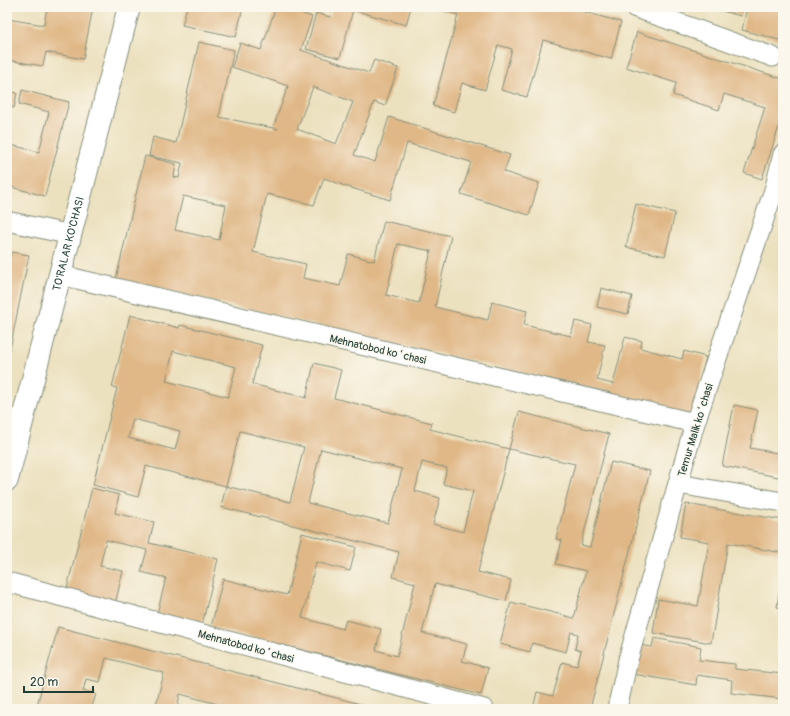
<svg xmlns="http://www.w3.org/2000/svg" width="790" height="716" viewBox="0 0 790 716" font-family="Pangolin,sans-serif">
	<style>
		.building { fill: #e0b887; fill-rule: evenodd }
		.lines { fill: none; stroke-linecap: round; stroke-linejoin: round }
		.minor-casing { stroke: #868f7a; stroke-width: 21 }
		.tertiary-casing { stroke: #868f7a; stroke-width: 24 }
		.minor { stroke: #fff; stroke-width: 19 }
		.tertiary { stroke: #fff; stroke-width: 22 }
		.labels { text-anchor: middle; stroke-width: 3; stroke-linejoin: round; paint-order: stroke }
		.street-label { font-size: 11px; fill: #1f3d34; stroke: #fbf7ec }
	</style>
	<rect width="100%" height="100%" fill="#fbf7ec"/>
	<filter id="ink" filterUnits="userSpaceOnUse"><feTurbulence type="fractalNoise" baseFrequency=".025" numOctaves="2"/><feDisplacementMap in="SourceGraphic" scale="8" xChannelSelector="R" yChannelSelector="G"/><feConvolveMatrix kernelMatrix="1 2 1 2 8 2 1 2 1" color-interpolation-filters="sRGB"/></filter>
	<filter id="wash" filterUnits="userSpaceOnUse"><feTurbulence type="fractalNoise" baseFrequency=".012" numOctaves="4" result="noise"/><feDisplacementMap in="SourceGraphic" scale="16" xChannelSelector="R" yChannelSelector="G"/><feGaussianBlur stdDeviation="0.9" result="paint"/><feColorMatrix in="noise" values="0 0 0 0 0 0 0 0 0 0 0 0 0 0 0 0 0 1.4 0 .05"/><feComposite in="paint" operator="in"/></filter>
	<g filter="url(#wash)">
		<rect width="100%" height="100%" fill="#ece1bf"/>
		<g id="blocks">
			<path class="building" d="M47 7H93L83 59 46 52 43 66 7 60V19L44 25Z
				M187 7H243L236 37 182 25Z
				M276 7H284L312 17 301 50 369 73 374 60 398 68 385 106 374 102 354 155 375 162 389 117 510 155 504 172 539 183 529 215 461 194 471 162 407 143 390 200 345 186 324 178 314 205 267 194 253 252 306 264 303 278 340 286 348 254 374 261 384 221 451 236 435 307 488 320 492 302 527 311 524 325 571 336 575 321 592 325 588 342 605 345 597 380 613 384 625 337 642 341 640 348 682 359 684 351 706 357 691 417 610 397 611 393 116 279 145 156 176 164 174 177 179 178 182 163 149 156 153 137 176 143 199 42 234 50 219 117 278 129 273 128 288 86 232 67 240 43 261 50ZM313 87 353 102 336 144 297 129ZM183 196 226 205 219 240 175 230ZM398 244 431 251 419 303 386 295Z
				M332 7H411L406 25 353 10 340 58 306 49 316 13 330 17Z
				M431 7H566L621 22 611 59 543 40 527 97 501 90 512 49 498 45 485 90 462 83 454 112 433 106 458 15Z
				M707 7H743L741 16Z
				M747 7H783V41L742 30Z
				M637 32 783 79V114L762 179 744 173 765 107 724 94 719 110 673 95 676 83 626 67Z
				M22 90 69 102 45 196 7 186V144L39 152 49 112 19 104Z
				M7 91 17 93 14 108 7 106Z
				M636 204 675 213 665 256 626 247Z
				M11 252 29 255 8 359 7 270Z
				M601 288 632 296 628 314 597 307Z
				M130 315 179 328 180 325 262 345 252 384 306 398 314 363 341 370 334 398 432 423 430 429 509 449 478 572 511 580 506 601 435 584 422 633 467 644 462 661 488 668 481 695 211 627 223 579 287 595 302 533 356 547 350 571 316 562 302 618 343 629 346 620 381 629 376 650 397 656 415 583 393 577 399 552 221 507 226 486 290 502 304 447 240 431 226 486 146 466 138 497 93 485 117 388 112 387ZM173 351 236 367 228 397 166 381ZM133 419 180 431 175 450 128 438ZM321 449 402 469 388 523 308 503ZM422 462 447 468 443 484 473 491 463 532 433 524 440 498 415 491Z
				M734 405 758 410 750 448 783 454V478L722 466Z
				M519 412 609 434 581 545 590 547 611 462 650 471 590 709H551L534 705 537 692 553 696 562 662 577 666 581 651 575 649 578 634 571 632 566 652 532 643 530 652 500 644 511 602 574 618 586 571 556 564 562 540 556 539 575 464 509 449Z
				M92 488 119 495 115 513 154 522 149 543 218 559 202 625 157 614 166 578 141 572 147 550 106 540 100 566 123 571 114 608 65 596Z
				M686 504 783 520V553L728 543 711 643 653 633 658 599 698 606 709 542 680 537Z
				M782 574H783V608L777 607Z
				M58 627 376 708V709H279L263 705 262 709H236L180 694 177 709H155L164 673 106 658 100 682 86 679 83 691 96 694 92 707 98 709H36Z
				M654 638 701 647 699 660 735 664V669L783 674V699L731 693 732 680 697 675 696 685 633 674 639 645 652 647Z"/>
		</g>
	</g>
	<g filter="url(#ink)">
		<use href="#blocks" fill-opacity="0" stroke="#868f7a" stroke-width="1"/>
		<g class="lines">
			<defs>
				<path id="minor" d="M634 7 773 57
					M7 221 71 235
					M60 275 695 423
					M678 484 783 502
					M7 582 484 709
					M617 709 628 660 695 423 775 187 783 154"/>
				<g id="tertiary">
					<path id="s1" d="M7 480 129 7"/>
				</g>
			</defs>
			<use href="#minor" class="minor-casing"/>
			<use href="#tertiary" class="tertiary-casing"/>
			<use href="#minor" class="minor"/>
			<use href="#tertiary" class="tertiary"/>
		</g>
	</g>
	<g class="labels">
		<g class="street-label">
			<text dy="4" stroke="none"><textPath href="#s1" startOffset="244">TO'RALAR KO'CHASI</textPath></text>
			<text transform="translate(378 349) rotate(13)" y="4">Mehnatobod koʻchasi</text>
			<text transform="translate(695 430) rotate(-73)" y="4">Temur Malik koʻchasi</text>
			<text transform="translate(246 646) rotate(15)" y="4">Mehnatobod koʻchasi</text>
		</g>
	</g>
	<rect width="790" height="716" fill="none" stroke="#fbf7ec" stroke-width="24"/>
	<path d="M24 686v6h69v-6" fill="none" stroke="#1f3d34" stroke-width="2"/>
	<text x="30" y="686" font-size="12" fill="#1f3d34" stroke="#fbf7ec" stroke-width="3" paint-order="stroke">20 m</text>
</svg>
